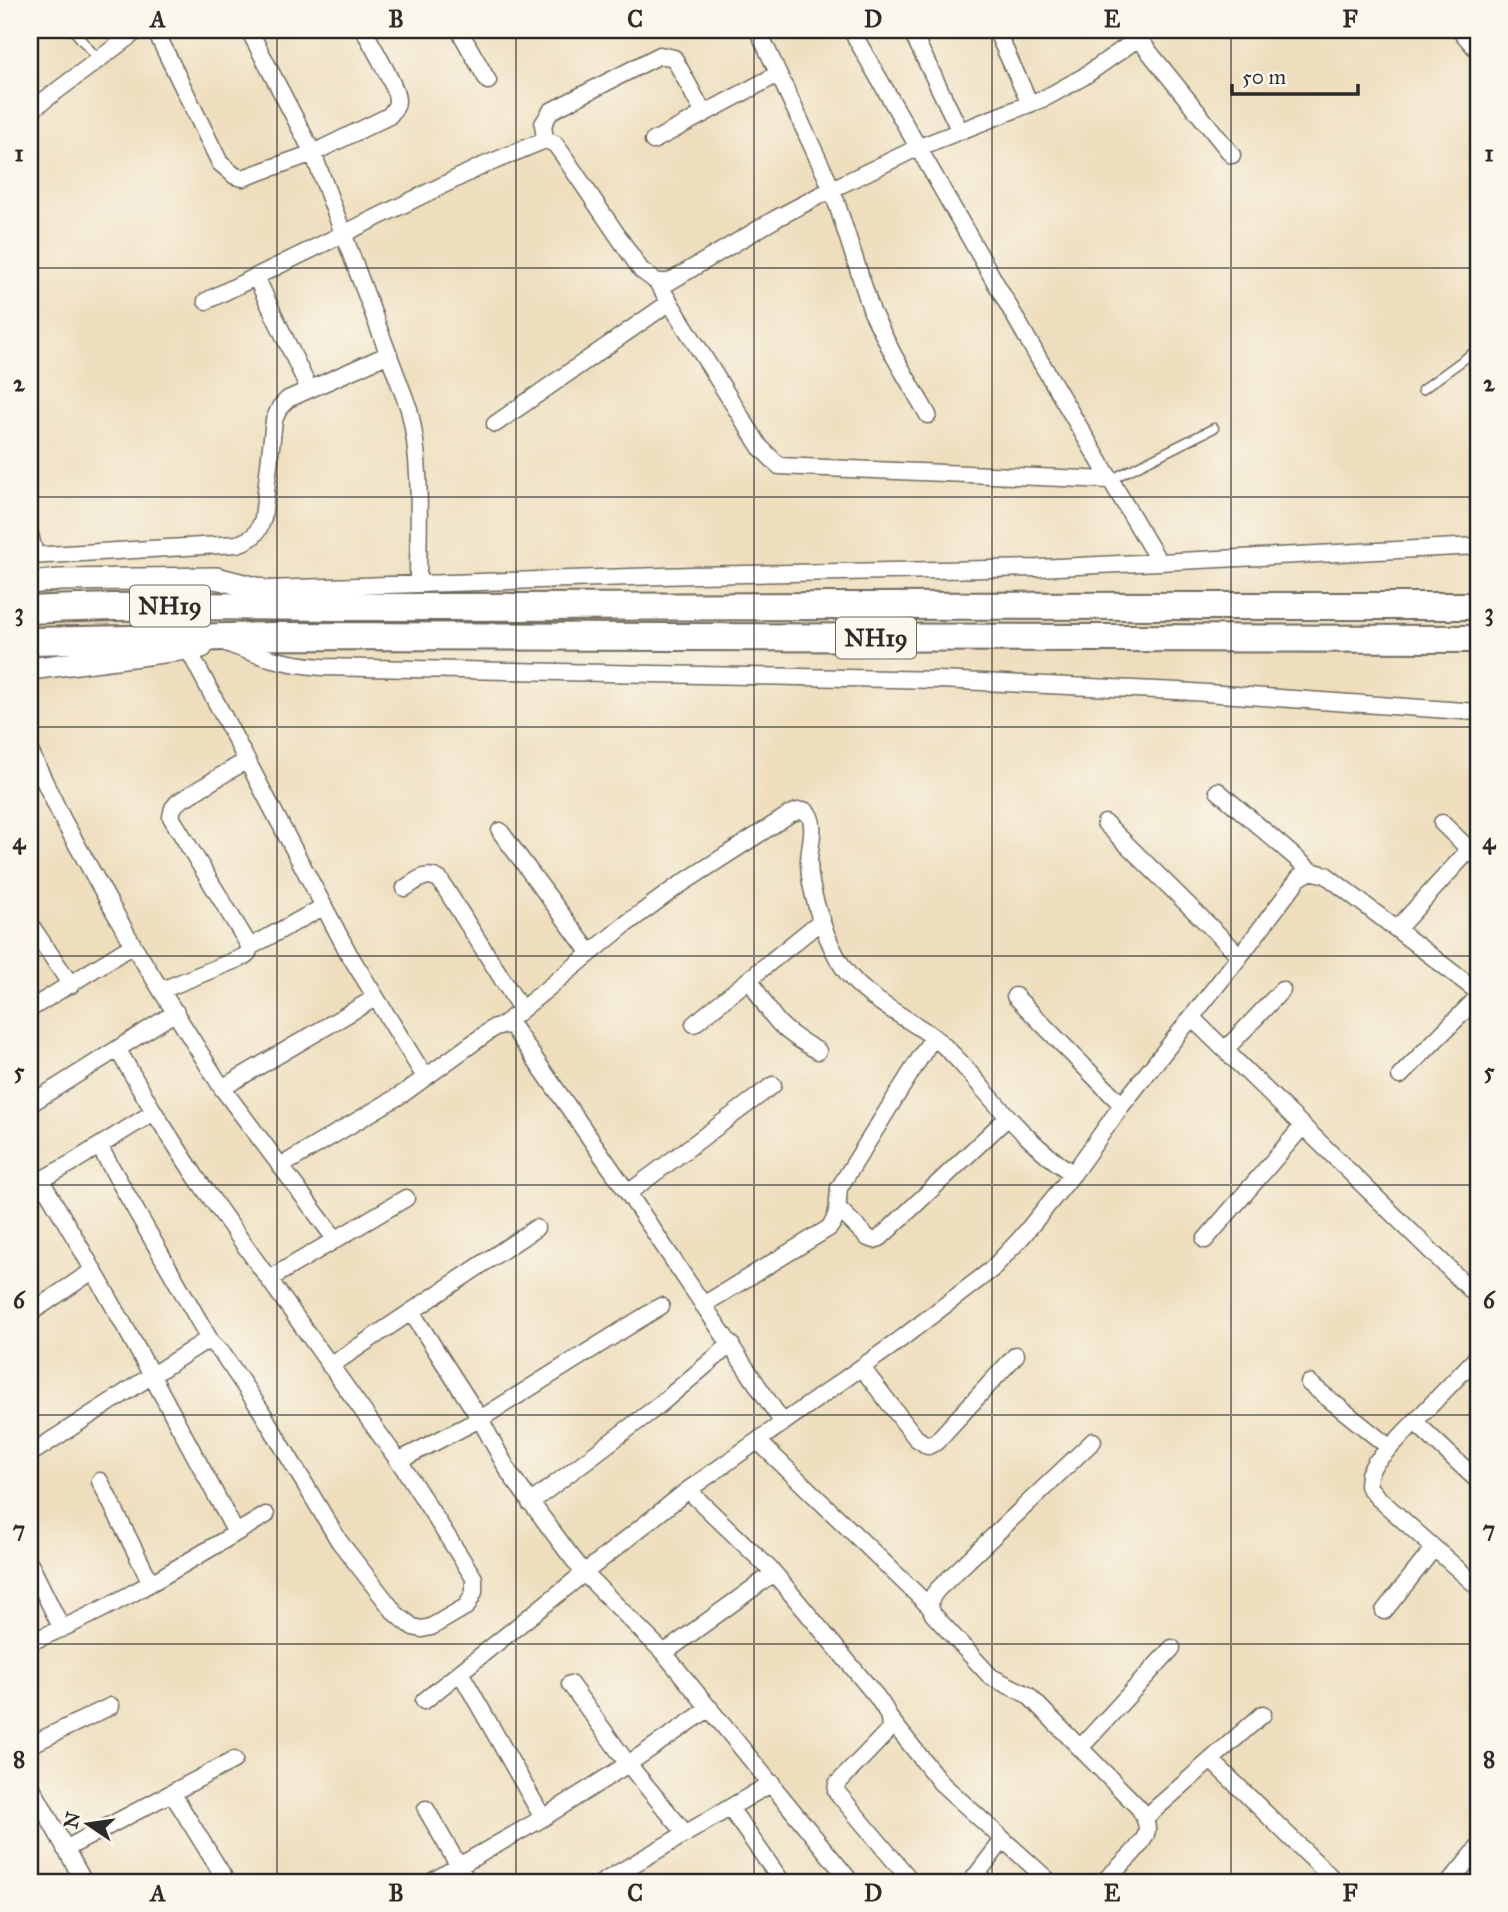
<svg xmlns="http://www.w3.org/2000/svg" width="1508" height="1912" viewBox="0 0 1508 1912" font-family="'IM FELL Great Primer',serif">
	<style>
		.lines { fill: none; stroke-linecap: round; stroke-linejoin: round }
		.service-casing { stroke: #6f6a5e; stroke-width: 11 }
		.minor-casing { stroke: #6f6a5e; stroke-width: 19 }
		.secondary-casing { stroke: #6f6a5e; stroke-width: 24 }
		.trunk-casing { stroke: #6f6a5e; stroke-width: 30 }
		.service { stroke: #fff; stroke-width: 8 }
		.minor { stroke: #fff; stroke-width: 16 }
		.secondary { stroke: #fff; stroke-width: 21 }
		.trunk { stroke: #fff; stroke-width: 26 }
		.grid { fill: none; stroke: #2b2b2b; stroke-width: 2; stroke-opacity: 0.55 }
		.labels { text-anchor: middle; stroke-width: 5; stroke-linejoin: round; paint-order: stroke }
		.shield { fill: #fbf7ec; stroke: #696865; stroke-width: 2 }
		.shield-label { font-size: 24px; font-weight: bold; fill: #2b2b2b }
		.neatline { fill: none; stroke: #2b2b2b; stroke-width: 2.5 }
		.grid-label { font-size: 23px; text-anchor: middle; font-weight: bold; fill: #2b2b2b }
	</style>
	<rect width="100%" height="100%" fill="#fbf7ec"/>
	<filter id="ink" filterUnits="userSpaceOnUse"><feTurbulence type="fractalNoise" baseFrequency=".0143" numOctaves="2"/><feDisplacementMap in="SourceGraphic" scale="14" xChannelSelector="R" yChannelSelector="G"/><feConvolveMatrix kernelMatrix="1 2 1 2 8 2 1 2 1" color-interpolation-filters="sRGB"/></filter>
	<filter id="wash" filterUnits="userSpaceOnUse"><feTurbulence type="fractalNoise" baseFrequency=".00686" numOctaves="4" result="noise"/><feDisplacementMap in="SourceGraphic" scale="28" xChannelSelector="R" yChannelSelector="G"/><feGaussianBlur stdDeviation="1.57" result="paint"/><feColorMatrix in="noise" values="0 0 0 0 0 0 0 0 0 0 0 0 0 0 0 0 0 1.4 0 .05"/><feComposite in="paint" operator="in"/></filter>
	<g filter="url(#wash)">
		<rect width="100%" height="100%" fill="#eedebd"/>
	</g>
	<g filter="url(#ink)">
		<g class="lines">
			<defs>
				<path id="service" d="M73 30 99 60
					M1422 390 1478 349
					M1110 480 1214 428
					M30 518 39 554"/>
				<path id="minor" d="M155 30 220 163 235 176 243 178 313 153 389 116C393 111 397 107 397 101 398 88 371 44 364 30
					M249 30 313 153 409 409C423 465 418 525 418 583
					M459 30 488 81
					M758 30 832 189 872 312 894 356 928 415
					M911 30 960 131
					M996 30 1030 104
					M1460 30 1478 51
					M854 35 1039 359 1158 560
					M1138 38 1232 155
					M30 111 138 30
					M545 140 543 124 551 111 660 55 674 58 704 114
					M653 141 778 74
					M256 277 309 389
					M657 282 760 447 779 466 1110 480
					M206 301 480 167 545 140 555 144 563 155 641 270 657 282H669L777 218 832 189 917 148 1047 97 1083 77 1150 30
					M495 424 670 302
					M30 556 237 544C253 539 258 534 263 518L274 420 280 407 288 399 389 354
					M267 589 693 575 1038 568 1478 546
					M226 643C262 657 284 664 322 667L939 680 1178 691 1478 712
					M188 649 349 954 425 1077
					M30 751 63 820 133 945 222 1088 336 1240
					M1218 791 1311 871
					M1105 823 1240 956
					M1442 823 1478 858
					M500 831 590 953
					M405 888C418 880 426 871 440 880L521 1009
					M30 924 71 985
					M1397 929 1470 849
					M250 947 323 907
					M750 979C773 1019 777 1028 818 1051
					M162 990 243 957 248 953 250 947 171 817 173 808 178 802 247 760
					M1015 996 1122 1105
					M30 1009 133 945
					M1192 1018 1478 1297
					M694 1024 822 920
					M503 1025 626 924 675 888 790 814 798 811H806C818 822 809 846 809 862 809 890 824 934 838 959 858 996 899 1012 932 1036 952 1051 968 1071 984 1090 1012 1122 1038 1151 1073 1174
					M1225 1050 1282 990
					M1400 1076 1478 997
					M222 1088 375 998
					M30 1104 176 1012
					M99 1146 211 1342
					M281 1166 404 1093 495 1027 503 1025 512 1026 628 1193 783 1423
					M41 1180C110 1296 173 1414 236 1533
					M30 1186 70 1164 154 1112
					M628 1193 773 1085
					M839 1209 868 1238 874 1240 880 1238 1008 1117
					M1205 1240 1303 1126
					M269 1279 406 1198
					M703 1305 829 1228C840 1215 837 1204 839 1188L933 1037
					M30 1313 94 1270
					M412 1313 480 1419 510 1474 567 1551 584 1573 664 1653 851 1882
					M1478 1356 1375 1463 1369 1474 1368 1486 1377 1497 1478 1587
					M330 1366 536 1228
					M862 1368 916 1438 928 1446 936 1442 1016 1355
					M1309 1383 1390 1448
					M1415 1422 1478 1481
					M758 1441 929 1606
					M1093 1441 937 1590C930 1599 928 1604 933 1614L991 1677 1028 1695 1139 1808C1143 1815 1147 1821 1147 1829 1147 1844 1114 1871 1103 1882
					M30 1454 202 1343 211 1342 222 1353 260 1409 339 1541 396 1614 413 1627 422 1629 431 1627 467 1606 474 1592V1578L405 1470 196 1177 154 1112 118 1050
					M398 1461 480 1419 661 1306
					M100 1481 151 1583
					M688 1490 774 1573 877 1697C884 1708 892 1716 889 1730L837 1784 836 1791 912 1882
					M530 1503 658 1406 731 1344
					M30 1564 62 1629
					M1384 1611 1434 1548
					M30 1642C113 1609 189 1561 266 1515
					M664 1653 774 1573
					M460 1672 543 1818
					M570 1684 628 1764 686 1834
					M424 1701 688 1490 893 1345 991 1270 1021 1238 1073 1174 1122 1105 1240 956 1299 878 1311 871 1326 875 1478 992
					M891 1720 941 1783 1050 1882
					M30 1745 111 1706
					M1080 1748 1172 1648
					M1211 1760 1336 1882
					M30 1784 84 1882
					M172 1793 227 1882
					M730 1808 782 1882
					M426 1809 468 1882
					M1145 1818 1263 1714
					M65 1849 234 1760
					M431 1882 543 1818 628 1764 710 1708
					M603 1882 772 1783
					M971 1882 1003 1840
					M1450 1882 1478 1848"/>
				<path id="secondary" d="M30 583 59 580 216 578 259 589 297 602
					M30 669 202 647"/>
				<path id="trunk" d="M30 610C170 603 311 608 452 607 794 605 1136 606 1478 606
					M30 641 273 636 1478 639"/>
			</defs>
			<use href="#service" class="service-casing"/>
			<use href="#minor" class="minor-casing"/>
			<use href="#secondary" class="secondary-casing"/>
			<use href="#trunk" class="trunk-casing"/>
			<use href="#service" class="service"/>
			<use href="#minor" class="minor"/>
			<use href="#secondary" class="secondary"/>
			<use href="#trunk" class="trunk"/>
		</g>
	</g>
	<path class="grid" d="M277 30V1882M516 30V1882M754 30V1882M992 30V1882M1231 30V1882M30 268H1478M30 497H1478M30 727H1478M30 956H1478M30 1185H1478M30 1415H1478M30 1644H1478"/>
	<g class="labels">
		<g class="shield">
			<rect x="130" y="585.5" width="80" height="41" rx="5"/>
			<rect x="836" y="617.5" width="80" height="41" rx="5"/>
		</g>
		<g class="shield-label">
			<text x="170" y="614">NH19</text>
			<text x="876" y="646">NH19</text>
		</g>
	</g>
	<rect width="1508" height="1912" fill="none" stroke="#fbf7ec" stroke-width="77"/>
	<g transform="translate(88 1824) rotate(283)" stroke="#fbf7ec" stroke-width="5" paint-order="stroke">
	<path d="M0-5L12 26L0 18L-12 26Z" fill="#2b2b2b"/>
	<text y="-10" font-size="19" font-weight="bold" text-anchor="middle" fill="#2b2b2b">N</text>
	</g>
	<path d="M1232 84v10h126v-10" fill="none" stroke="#2b2b2b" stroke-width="3.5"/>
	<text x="1242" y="84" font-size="21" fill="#2b2b2b" stroke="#fbf7ec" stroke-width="5" paint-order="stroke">50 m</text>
	<rect x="38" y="38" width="1432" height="1836" class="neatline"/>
	<g class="grid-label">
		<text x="158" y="27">A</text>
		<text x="396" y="27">B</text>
		<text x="635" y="27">C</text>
		<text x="873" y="27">D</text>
		<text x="1112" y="27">E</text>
		<text x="1350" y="27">F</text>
		<text x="19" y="161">1</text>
		<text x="1489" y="161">1</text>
		<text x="19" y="391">2</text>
		<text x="1489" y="391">2</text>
		<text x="19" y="620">3</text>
		<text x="1489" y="620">3</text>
		<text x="19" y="849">4</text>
		<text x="1489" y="849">4</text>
		<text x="19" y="1079">5</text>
		<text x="1489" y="1079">5</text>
		<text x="19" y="1308">6</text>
		<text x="1489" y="1308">6</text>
		<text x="19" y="1537">7</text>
		<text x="1489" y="1537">7</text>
		<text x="19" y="1767">8</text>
		<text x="1489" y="1767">8</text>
		<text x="158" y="1901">A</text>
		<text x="396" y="1901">B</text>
		<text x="635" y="1901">C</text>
		<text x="873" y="1901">D</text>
		<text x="1112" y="1901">E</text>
		<text x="1350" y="1901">F</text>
	</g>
</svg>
